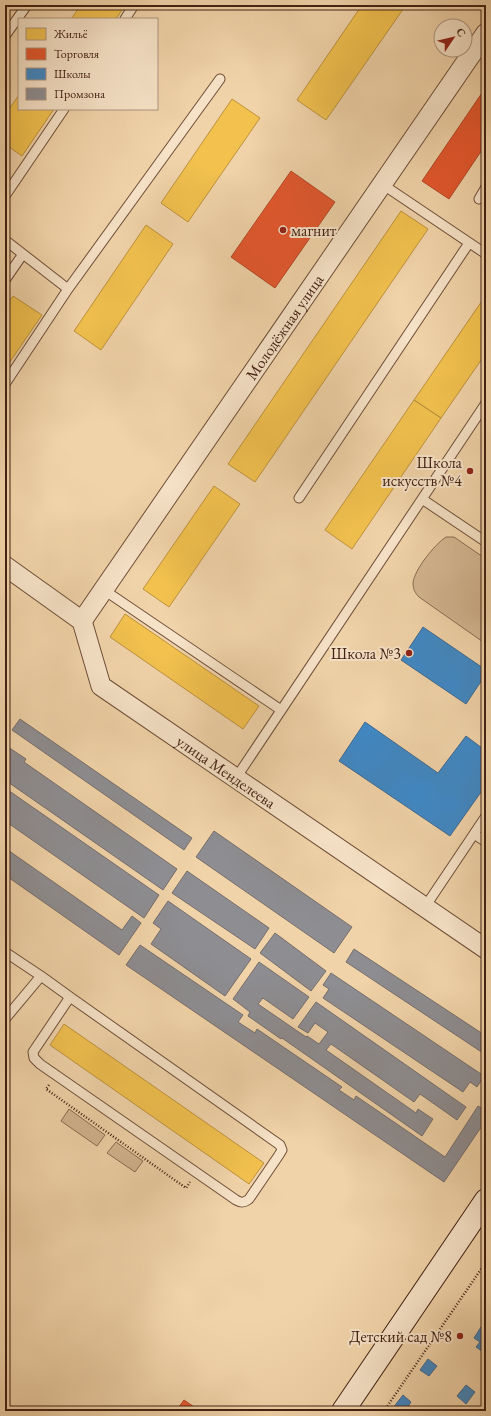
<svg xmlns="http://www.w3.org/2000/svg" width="491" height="1416" viewBox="0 0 491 1416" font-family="'EB Garamond',serif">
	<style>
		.green { fill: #d3b590; stroke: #8a6b52 }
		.homes { fill: #f2c14e; stroke: #bd913c }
		.shops { fill: #e4572e; stroke: #b34726 }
		.schools { fill: #3f88c5; stroke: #406990 }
		.industry { fill: #8d8d92; stroke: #766d6c }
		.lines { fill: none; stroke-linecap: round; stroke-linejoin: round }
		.lane-casing { stroke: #6e4e38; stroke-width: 11 }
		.street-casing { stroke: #6e4e38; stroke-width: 21 }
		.secondary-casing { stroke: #422113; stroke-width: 24 }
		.path { stroke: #422113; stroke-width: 2.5; stroke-dasharray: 1 2; stroke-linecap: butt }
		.lane { stroke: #f6e2c7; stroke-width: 9 }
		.street { stroke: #f6e2c7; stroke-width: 19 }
		.secondary { stroke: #f6e2c7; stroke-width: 22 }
		.poi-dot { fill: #8f2418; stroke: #f6e2c7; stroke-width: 1.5 }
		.labels { text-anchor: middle; stroke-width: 4; stroke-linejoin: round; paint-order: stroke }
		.poi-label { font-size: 16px; fill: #422113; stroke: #f6e2c7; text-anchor: end }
		.street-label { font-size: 16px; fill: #422113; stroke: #f6e2c7 }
	</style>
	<rect width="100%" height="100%" fill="#f1d3a9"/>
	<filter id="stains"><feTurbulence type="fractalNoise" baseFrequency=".005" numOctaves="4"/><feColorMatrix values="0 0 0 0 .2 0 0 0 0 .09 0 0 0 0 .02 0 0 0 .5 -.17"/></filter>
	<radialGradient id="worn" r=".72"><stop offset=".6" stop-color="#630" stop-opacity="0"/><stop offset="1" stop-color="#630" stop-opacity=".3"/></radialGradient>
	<path class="green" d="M446 537H454L486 559V644L419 597C415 593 413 589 413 583 414 570 435 544 446 537Z
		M69 1109 105 1135 97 1146 61 1121Z
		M116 1142 143 1161 135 1172 107 1153Z"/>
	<path class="homes" d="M81 5H125L116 19H71Z
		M362 5H406L326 120 297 100Z
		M19 95V109H54L22 156 5 144V115Z
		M232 99 260 118 188 222 161 203Z
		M401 211 428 229 255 482 228 464Z
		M146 225 173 244 101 350 74 331Z
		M486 295V353L441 418 414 400Z
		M13 296 42 315 5 369V307Z
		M414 400 441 418 352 549 325 530Z
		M214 486 240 504 169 607 143 589Z
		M125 614 259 706 243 729 110 637Z
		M64 1024 264 1163 249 1184 50 1045Z"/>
	<path class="shops" d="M486 87V144L449 199 422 181Z
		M291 171 335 202 275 288 231 257Z
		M184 1400 200 1411H176Z"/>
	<path class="schools" d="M423 627 486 670V674L466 704 401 660Z
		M365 722 438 773 466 736 486 751V785L450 836 339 761Z
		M486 1319V1354L476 1347 480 1342 474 1338Z
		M428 1359 437 1366 429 1376 420 1370Z
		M466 1385 475 1392 466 1404 457 1396Z
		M403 1395 411 1402 405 1411H397L393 1408Z"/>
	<path class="industry" d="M20 719 192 838 184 850 12 730Z
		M5 745 26 759 24 762 177 869 163 890 5 780Z
		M5 788 159 895 144 918 5 821Z
		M214 831 352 927 334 953 196 857Z
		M5 848 122 930 132 916 141 923 119 955 5 875Z
		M187 871 269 928 255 949 172 893Z
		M168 901 251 959 225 996 151 944 161 929 153 923Z
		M275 933 326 971 311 991 260 953Z
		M140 945 243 1015 238 1022 255 1033 257 1029 342 1087 339 1090 354 1100 356 1096 445 1157 478 1106 486 1111V1120L444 1182 126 965Z
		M354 949 486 1036V1055L346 962Z
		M259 962 309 997 293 1019 263 998 258 1004 306 1037 307 1036 319 1044 328 1032 315 1023 308 1033 298 1027 316 1002 466 1107 457 1120 420 1094 414 1102 331 1044 326 1050 416 1113 418 1109 433 1119 422 1136 282 1038 281 1039 248 1016 250 1012 233 999Z
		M331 973 484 1076 477 1087 470 1082 463 1092 323 998 329 989 323 985Z"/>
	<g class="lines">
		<defs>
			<path id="lane" d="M125 19 134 5
				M5 36 27 5
				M382 184 486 254
				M5 196 64 109
				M479 199 486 187
				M5 240 68 289
				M5 280 23 254
				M5 384 68 289 220 79
				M299 498 469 243
				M422 499 486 542
				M104 590 281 710
				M236 778 486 403
				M474 834 486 842
				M425 907 486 816
				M5 952 41 976 5 1019
				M41 976 70 997 33 1052 34 1058 40 1064 236 1200C241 1203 244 1203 249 1199L279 1155 282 1150 280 1145 70 997"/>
			<g id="street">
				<path id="s1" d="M5 566 82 621 101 686 486 949"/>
				<path id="s2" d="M82 621 486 33"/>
			</g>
			<path id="secondary" d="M343 1411 486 1200"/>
		</defs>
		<use href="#lane" class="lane-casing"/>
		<use href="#street" class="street-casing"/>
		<use href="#secondary" class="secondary-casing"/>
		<path class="path" d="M49 1085 46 1089 186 1188 190 1182
			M384 1411 486 1262"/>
		<use href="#lane" class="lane"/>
		<use href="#street" class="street"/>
		<use href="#secondary" class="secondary"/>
	</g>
	<g class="poi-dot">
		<circle cx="283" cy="230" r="4"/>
		<circle cx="470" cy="471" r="4"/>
		<circle cx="409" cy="653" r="4"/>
		<circle cx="460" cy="1336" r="4"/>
	</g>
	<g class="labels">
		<g class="poi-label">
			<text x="291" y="236" text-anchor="start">магнит</text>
			<text x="462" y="468">Школа<tspan x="462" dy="18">искусств №4</tspan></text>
			<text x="401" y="659">Школа №3</text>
			<text x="452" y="1342">Детский сад №8</text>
		</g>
		<g class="street-label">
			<text dy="6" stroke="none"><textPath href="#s2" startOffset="357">Молодёжная улица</textPath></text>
			<text dy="6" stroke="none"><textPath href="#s1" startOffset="314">улица Менделеева</textPath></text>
		</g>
	</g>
	<rect width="491" height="1416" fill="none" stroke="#f1d3a9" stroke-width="20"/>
	<rect x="6" y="6" width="479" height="1404" fill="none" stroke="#422113" stroke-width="2"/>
	<rect x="10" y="10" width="471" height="1396" fill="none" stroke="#422113"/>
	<rect x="18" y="18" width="140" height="92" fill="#f6e2c7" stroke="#ae957f"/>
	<rect x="26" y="28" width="20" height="12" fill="#f2c14e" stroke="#ae957f"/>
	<text x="54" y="38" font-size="12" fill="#422113">Жильё</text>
	<rect x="26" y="48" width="20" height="12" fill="#e4572e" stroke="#ae957f"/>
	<text x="54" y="58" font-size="12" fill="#422113">Торговля</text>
	<rect x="26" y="68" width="20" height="12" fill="#3f88c5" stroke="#ae957f"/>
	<text x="54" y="78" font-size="12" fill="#422113">Школы</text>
	<rect x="26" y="88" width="20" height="12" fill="#8d8d92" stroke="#ae957f"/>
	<text x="54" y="98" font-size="12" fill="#422113">Промзона</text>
	<g transform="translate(453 38) rotate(55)"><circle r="19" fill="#f6e2c7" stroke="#ae957f"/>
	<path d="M0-3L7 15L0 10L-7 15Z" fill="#8f2418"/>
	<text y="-6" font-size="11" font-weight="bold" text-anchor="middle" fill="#422113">С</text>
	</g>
	<rect width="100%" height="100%" filter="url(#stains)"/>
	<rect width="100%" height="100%" fill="url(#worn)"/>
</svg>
